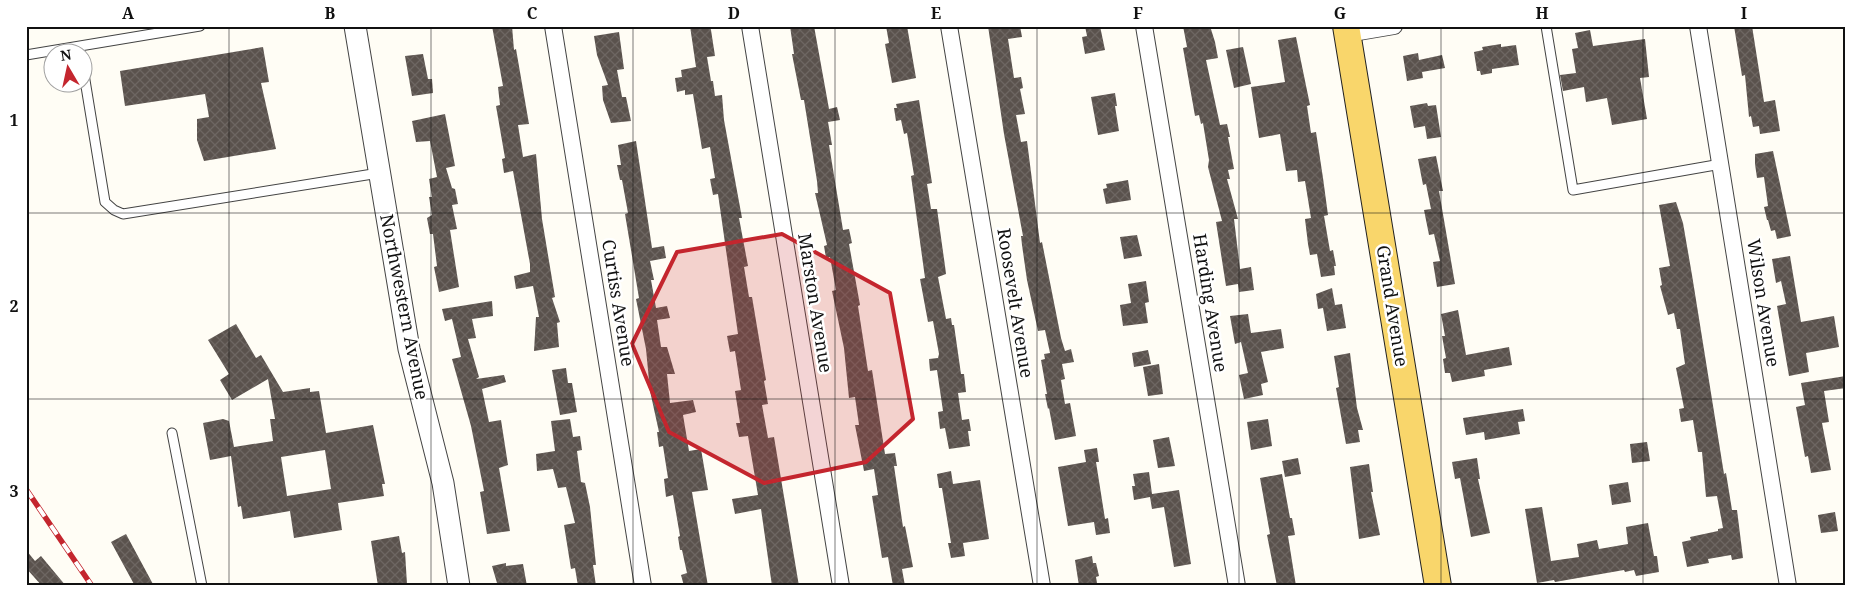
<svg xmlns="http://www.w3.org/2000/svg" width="1872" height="612" viewBox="0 0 1872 612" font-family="'Noto Serif',serif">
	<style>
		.building { fill: url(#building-cross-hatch); fill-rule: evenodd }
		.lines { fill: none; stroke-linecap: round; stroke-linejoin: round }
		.service-casing { stroke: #444; stroke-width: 11 }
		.minor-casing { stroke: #444; stroke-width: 18 }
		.tertiary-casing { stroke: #444; stroke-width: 23 }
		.primary-casing { stroke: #222; stroke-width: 28 }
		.service { stroke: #fff; stroke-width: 9 }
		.minor { stroke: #fff; stroke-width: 16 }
		.tertiary { stroke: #fff; stroke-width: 21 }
		.primary { stroke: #f9d66b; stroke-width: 26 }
		.rail-casing { stroke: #c4262e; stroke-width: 5.5 }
		.rail { stroke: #fff; stroke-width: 4; stroke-dasharray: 11; stroke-linecap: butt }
		.marked { fill: #c4262e; fill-opacity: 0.2; stroke: #c4262e; stroke-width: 4; stroke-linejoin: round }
		.grid { fill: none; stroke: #111; stroke-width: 1; stroke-opacity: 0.55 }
		.labels { text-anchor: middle; stroke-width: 5; stroke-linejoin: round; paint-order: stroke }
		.street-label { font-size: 18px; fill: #111; stroke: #fff }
		.neatline { fill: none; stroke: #111; stroke-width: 2 }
		.grid-label { font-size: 16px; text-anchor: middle; font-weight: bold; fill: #111 }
	</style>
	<defs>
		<pattern id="building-cross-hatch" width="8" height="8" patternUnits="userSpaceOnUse" patternTransform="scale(1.25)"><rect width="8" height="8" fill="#5a524d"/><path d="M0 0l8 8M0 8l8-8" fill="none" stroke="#6d6662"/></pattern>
	</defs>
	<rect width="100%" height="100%" fill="#fffdf5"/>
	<path class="building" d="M492 26H512L514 50 516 49 529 124 518 125 523 157 536 154 542 219 555 297 552 298 560 322 557 323 559 347 534 351 536 317H539L533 286 516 289 514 276 530 272V264L513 171 504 173 502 159 505 158 496 106 500 105 498 87 503 86Z
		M690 26H710L711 30 715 56 707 57 711 81H713L715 96 722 95 724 120 742 218H739L748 266 744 267 749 297H752L766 380 764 381 768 404 762 405 768 438 774 437 799 586H772L761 509 735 514 732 499 758 495 748 436 739 437 736 423H740L735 391 741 390 735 351 730 352 727 336 738 334 718 194 713 195 710 179 715 178 710 147 702 149 693 94 685 95V90L677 92 675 78 682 77 681 70 696 67Z
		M790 26H814L829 109 837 107 840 120 828 122 832 145H829L843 230 849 229 852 243 849 244 860 305 858 306 868 371 872 370 885 454 895 453 897 466H894L903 527 905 526 913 567 902 569 905 586H893L888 557 882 558 872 496 878 495 874 469 864 471 855 425H859L855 397 849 398 844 348 832 291 836 290 830 257 826 258 824 246 827 245 815 193H818L817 181 804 100H801L792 54H794Z
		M886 26H907L916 78 892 83 885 44 889 43Z
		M988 26H1020L1022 37 1008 39 1014 78 1021 77 1023 88 1020 89 1025 114 1016 115 1021 142 1027 141 1040 243 1042 242 1061 338 1065 351 1071 349 1074 362 1062 364 1065 379 1061 380 1065 404 1070 403 1076 436 1055 440 1049 408 1048 409 1045 394H1047L1041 360 1045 359 1044 354 1050 353 1045 330 1038 331 1027 280 1022 245 1021 236H1023L1004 134Z
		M1085 26H1100L1105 50 1085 54 1082 37 1087 36Z
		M1183 26H1210L1215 42 1218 58 1206 60 1220 125 1227 124 1230 137H1228L1234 169 1228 170 1230 179H1227L1238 219H1234L1240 269 1251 267 1254 290 1239 292 1238 284 1226 286 1216 222 1222 221 1208 167 1209 160 1203 123 1201 124 1199 115 1195 116 1183 48 1187 47Z
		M1734 26H1752L1764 102 1775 100 1780 131 1760 134 1759 126 1753 127 1751 116 1749 117 1745 75 1742 76Z
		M1590 30 1593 46 1645 39 1649 77 1640 78 1647 119 1612 125 1607 98 1586 102 1584 87 1563 91 1560 75 1576 73 1572 49 1578 48 1575 33Z
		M619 32 624 69 617 70 622 97H626L631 121 611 123 603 100 602 86 608 85 597 55 594 36Z
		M1296 37 1310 105 1307 106 1311 133 1316 132 1323 178 1328 215 1324 216 1330 251 1333 250 1336 266H1334L1335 275 1321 277 1317 254 1310 255 1308 244 1305 219 1311 218 1305 181 1298 182 1297 170 1286 171 1280 134 1259 138 1251 87 1285 82 1278 40Z
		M1501 44V47L1516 45 1519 65 1492 69V73L1481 75 1480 71H1477L1474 52 1483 50 1482 47Z
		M263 47 269 82 261 83 276 149 204 161 197 140V119L209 117 205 94 125 106 120 71Z
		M1243 47 1251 84 1234 88 1226 50Z
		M1418 53 1419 60 1442 55 1445 68 1422 72 1423 78 1407 81 1403 56Z
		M423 54 428 79H432L433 93 412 96 405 56Z
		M1115 93 1117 106H1115L1119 131 1098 135 1091 97Z
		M919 100 932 183 927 184 931 209H937L945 266 946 274 938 277 946 319 951 318 952 325H954L961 374H964L966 392 958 393 962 420 969 419 971 431H968L970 446 949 449 945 428 940 429 938 412 943 411 937 370 930 371 929 359 938 358 939 354 933 321 928 322 920 279 925 278 911 176 914 175 907 133 904 134 901 120 896 121 894 108H897L896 104Z
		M1427 103 1428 106 1436 105 1441 137 1427 139 1425 126 1414 128 1410 106Z
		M445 114 455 166 446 168 452 188 455 189 458 204 452 205 457 229 450 230 459 287 439 292 434 267 437 266 433 234H430L427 218 432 215 429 197H432L429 179 437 177 430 141 416 142 412 121Z
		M636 141 652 248 664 246 666 258 650 261 654 280H651L656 308 667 306 670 318 657 320 661 347H667L675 374H667L670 403 693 400 696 412 683 415 689 451 701 449 708 490 692 492 708 586H684L681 575 687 573 682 550H680L678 537 680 536 673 495 666 497 664 479 668 478 663 446 659 447 657 432H659L650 391 646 349 636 299 639 298 625 214 628 213 622 180H620L617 165H621L618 145Z
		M1773 151 1791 236 1777 239 1775 230 1771 231 1768 220H1767L1764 207 1768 206 1764 177 1757 178 1755 164V154Z
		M1436 156 1443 191H1439L1455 284 1437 287 1433 262 1440 261 1434 234 1429 235 1424 210 1431 209 1426 184 1423 185 1418 159Z
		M1128 180 1131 200 1106 204 1103 189 1107 188 1106 184Z
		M1676 202 1683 223 1692 275 1724 474 1726 473 1732 510H1737L1743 558 1732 560 1731 555 1708 559 1709 563 1687 567 1682 542 1691 540 1690 537 1718 531V529L1723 528 1717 496 1706 497 1702 452H1698L1693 420 1681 422 1679 409 1684 408 1676 368 1685 364 1680 329H1677L1674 313 1668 315 1660 286 1662 285 1659 268 1670 266 1659 205Z
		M1137 235 1142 256 1124 259 1120 237Z
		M1790 256 1801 322 1834 316 1839 347 1806 353 1809 372 1789 376 1777 306 1786 304 1781 281 1776 283 1772 259Z
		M1146 281 1149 302 1145 303 1148 323 1123 326 1120 305 1131 303 1128 284Z
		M1332 288 1335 305 1342 304 1346 328 1327 331 1323 308 1318 309 1316 294Z
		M492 301 493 316 472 319 476 338 468 339 479 377 476 379 504 375 506 382 482 389 489 422 501 420 508 465 499 468 510 531 487 534 480 492 484 491 471 426 452 359 461 357 452 319 445 321 442 309Z
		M1458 310 1466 355 1509 347 1512 365 1484 370 1485 376 1452 382 1450 373H1445L1443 359 1446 358 1442 336H1445L1441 314Z
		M1248 314 1251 333 1281 329 1284 348 1261 352 1268 382 1261 384 1263 395 1244 399 1239 375 1248 373 1241 342 1235 344 1230 316Z
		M236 324 256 358 261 355 283 392 310 388V392L319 391 326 433 373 425 385 484H382L384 496 338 503 342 530 294 538 290 511 243 519 241 506 238 507 231 456 210 460 203 423 223 419 229 421 234 447 273 441 270 419H275L268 379 232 400 220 380 229 374 208 340ZM325 450 331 489 287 496 281 457Z
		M1148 350 1151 364 1134 367 1132 353Z
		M1350 353 1357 408 1363 430H1358L1360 442 1346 444 1336 388 1339 387 1334 356Z
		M1159 364 1163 394 1148 396 1143 367Z
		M566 368 568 383H572L577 412 560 415 552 370Z
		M1846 376V388L1824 391 1829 422 1822 423 1831 470 1811 473 1808 456 1805 457 1796 407 1805 405 1801 383Z
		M1523 409 1525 421 1518 422 1520 434 1485 440 1484 432 1466 435 1463 418Z
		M570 419 573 437 580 436 582 450 577 451 581 482 585 483 590 507 596 565H593L596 586H578L575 568 571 569 564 525 575 523 566 487 558 488 553 469 537 471 536 454 555 451 551 421Z
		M1268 419 1272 446 1251 450 1247 422Z
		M1169 437 1175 466 1158 468 1153 440Z
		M1647 442 1650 461 1632 463 1630 444Z
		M1097 448 1099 462H1096L1105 519 1108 518 1110 533 1096 535 1094 522 1068 526 1058 467 1086 462 1084 450Z
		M1298 458 1301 474 1285 477 1282 461Z
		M1477 458 1480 479H1478L1490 533 1471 537 1460 478 1455 479 1452 462Z
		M1369 464 1373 492H1371L1380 535 1359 539 1350 467Z
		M951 471 953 484 980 480 989 539 963 543 965 556 951 558 948 543H951L942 488H939L937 474Z
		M1149 472 1152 494 1179 490 1191 564 1174 567 1164 507 1152 509 1150 497 1134 500 1132 486H1135L1133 474Z
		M1282 474 1290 518H1292L1295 535 1288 536 1296 586H1277L1267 535 1270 534 1260 478Z
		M1628 482 1631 502 1612 505 1609 485Z
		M1542 507 1551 561 1579 557 1577 544 1597 540 1599 549 1628 544 1626 527 1648 523 1654 556H1657L1659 572 1636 576 1634 570 1625 572 1624 570 1555 582 1554 580 1537 583 1525 509Z
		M1835 512 1838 531 1821 533 1818 515Z
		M126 534 154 586H135L111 542Z
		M399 536 402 553 405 552 407 584 378 586 371 541Z
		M26 550 35 561 41 556 66 586H42L26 568Z
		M1092 556 1093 563H1096L1099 576 1096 577 1097 583 1079 586 1075 560Z
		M506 563V566L523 564 527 586 497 583 492 566Z"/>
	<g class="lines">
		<defs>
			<path id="service" d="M1546 26 1573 190 1721 164
				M26 55 200 26
				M82 62 105 202 114 210 123 214 379 173
				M172 433 202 586"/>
			<path id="minor" d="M553 26 643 586
				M750 26 841 586
				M949 26 1042 586
				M1144 26 1237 586
				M1698 26 1788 586
				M1347 34 1394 26"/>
			<path id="tertiary" d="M355 26 409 349 443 483 459 586"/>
			<path id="primary" d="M1346 26 1438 586"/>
		</defs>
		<use href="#service" class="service-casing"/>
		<use href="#minor" class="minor-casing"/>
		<use href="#tertiary" class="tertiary-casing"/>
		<use href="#primary" class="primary-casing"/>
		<use href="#service" class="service"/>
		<use href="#minor" class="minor"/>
		<use href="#tertiary" class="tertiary"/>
		<use href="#primary" class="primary"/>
		<defs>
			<path id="rail" d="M26 489 92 586"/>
		</defs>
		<use href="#rail" class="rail-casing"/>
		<use href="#rail" class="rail"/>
	</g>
	<path class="marked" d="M782 234 890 293 913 419 866 462 764 483 669 432 632 344 677 252Z"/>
	<path class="grid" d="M229 26V586M431 26V586M633 26V586M835 26V586M1037 26V586M1239 26V586M1441 26V586M1643 26V586M26 213H1846M26 399H1846"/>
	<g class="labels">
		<g class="street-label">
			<text transform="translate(618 303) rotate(81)" y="6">Curtiss Avenue</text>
			<text transform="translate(815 303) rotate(81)" y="6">Marston Avenue</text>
			<text transform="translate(1015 303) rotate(81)" y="6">Roosevelt Avenue</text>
			<text transform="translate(1210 303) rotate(81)" y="6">Harding Avenue</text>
			<text transform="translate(1763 303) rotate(81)" y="6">Wilson Avenue</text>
			<text transform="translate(1392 306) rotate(81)" y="6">Grand Avenue</text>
			<text transform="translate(404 307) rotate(79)" y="6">Northwestern Avenue</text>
		</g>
	</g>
	<rect width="1872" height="612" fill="none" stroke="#ffffff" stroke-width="55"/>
	<g transform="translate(68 68) rotate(351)"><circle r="24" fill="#ffffff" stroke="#a0a0a0"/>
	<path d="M0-4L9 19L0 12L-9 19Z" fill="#c4262e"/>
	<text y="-8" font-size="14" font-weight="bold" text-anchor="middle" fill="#111111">N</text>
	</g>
	<rect x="28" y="28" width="1816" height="556" class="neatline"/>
	<g class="grid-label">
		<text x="128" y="19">A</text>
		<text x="330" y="19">B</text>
		<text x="532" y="19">C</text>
		<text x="734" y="19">D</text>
		<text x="936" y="19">E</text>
		<text x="1138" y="19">F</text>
		<text x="1340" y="19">G</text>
		<text x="1542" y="19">H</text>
		<text x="1744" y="19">I</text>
		<text x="14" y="126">1</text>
		<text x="14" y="312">2</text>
		<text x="14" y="497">3</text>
	</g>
</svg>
